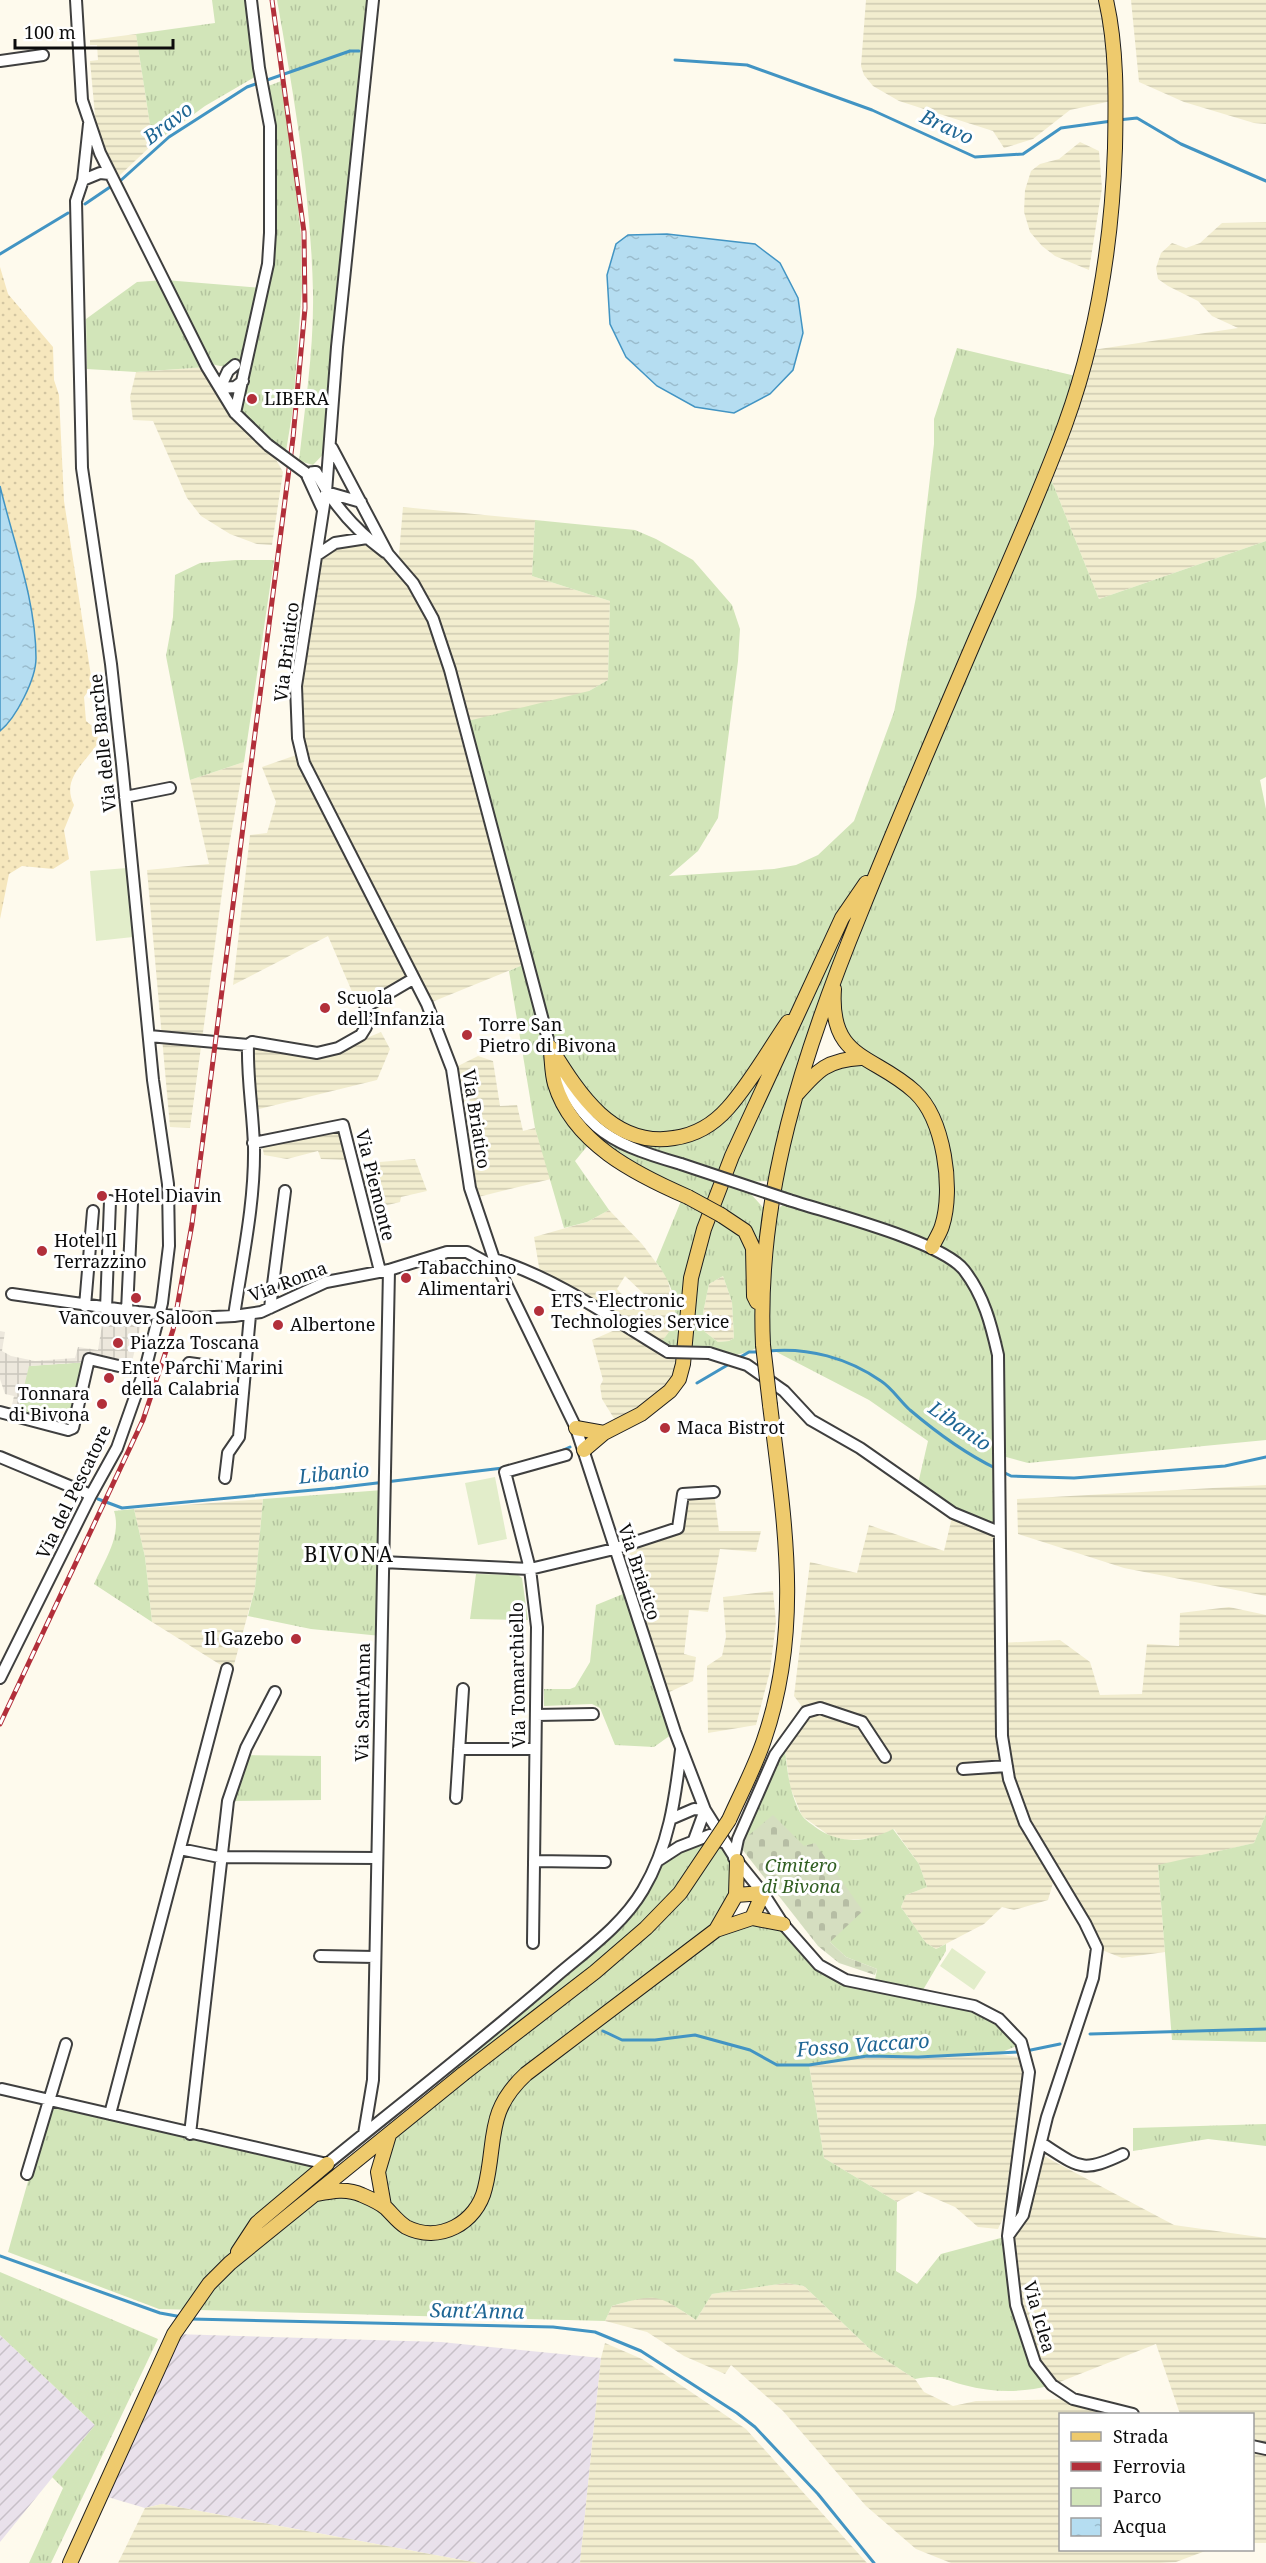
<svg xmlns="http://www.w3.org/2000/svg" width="1266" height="2563" viewBox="0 0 1266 2563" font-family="'Noto Serif',serif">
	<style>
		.industrial { fill: url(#industrial-furrows) }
		.farmland { fill: url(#farmland-rules); fill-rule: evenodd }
		.grass { fill: url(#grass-tufts); fill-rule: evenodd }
		.sand { fill: url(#sand-dots) }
		.cemetery { fill: url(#cemetery-stones) }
		.park { fill: #d2e5b9 }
		.pitch { fill: #e2edca }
		.plaza { fill: url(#plaza-grid) }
		.water { fill: url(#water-ripples); stroke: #4294c3; stroke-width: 1.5 }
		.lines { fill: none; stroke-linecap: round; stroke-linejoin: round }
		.stream { stroke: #4294c3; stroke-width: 3 }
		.minor-casing { stroke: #3f3f3f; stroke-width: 14 }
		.major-casing { stroke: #1d1d1d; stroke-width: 16 }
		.minor { stroke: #fff; stroke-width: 10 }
		.major { stroke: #eeca6d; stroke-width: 14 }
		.rail-casing { stroke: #b22f3a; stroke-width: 5 }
		.rail { stroke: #fff; stroke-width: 3; stroke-dasharray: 9; stroke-linecap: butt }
		.minor-bridge-casing { stroke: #3f3f3f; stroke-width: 14; stroke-linecap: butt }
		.major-bridge-casing { stroke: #1d1d1d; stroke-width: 16; stroke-linecap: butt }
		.minor-bridge { stroke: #fff; stroke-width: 10 }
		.major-bridge { stroke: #eeca6d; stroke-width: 14 }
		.poi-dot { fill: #b22f3a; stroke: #fff; stroke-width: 2 }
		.labels { text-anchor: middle; stroke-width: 6; stroke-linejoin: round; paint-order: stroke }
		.poi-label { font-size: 18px; fill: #0c0c0c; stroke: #fff; text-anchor: start }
		.street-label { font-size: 18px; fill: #0c0c0c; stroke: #fff }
		.park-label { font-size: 18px; font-style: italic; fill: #315f22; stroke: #fff }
		.water-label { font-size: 20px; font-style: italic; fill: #1f6694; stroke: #fff }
		.quarter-label { font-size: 21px; letter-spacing: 1.5px; fill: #0c0c0c; stroke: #fff }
	</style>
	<defs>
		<pattern id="industrial-furrows" width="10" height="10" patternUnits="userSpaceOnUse" patternTransform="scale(1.5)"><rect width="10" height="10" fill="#e9e1eb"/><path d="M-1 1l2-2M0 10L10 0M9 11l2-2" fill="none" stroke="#c7c0c8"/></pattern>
		<pattern id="farmland-rules" width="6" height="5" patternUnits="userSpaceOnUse" patternTransform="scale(1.5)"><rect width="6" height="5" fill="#f2edcf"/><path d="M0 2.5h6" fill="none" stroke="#cecab1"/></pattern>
		<pattern id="grass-tufts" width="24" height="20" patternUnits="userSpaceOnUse" patternTransform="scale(1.5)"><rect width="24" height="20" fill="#d2e5b9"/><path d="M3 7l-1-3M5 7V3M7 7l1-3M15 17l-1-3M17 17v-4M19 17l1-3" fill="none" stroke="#b3c39e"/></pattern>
		<pattern id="sand-dots" width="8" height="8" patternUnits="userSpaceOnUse" patternTransform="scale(1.5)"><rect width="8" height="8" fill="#f6e7bd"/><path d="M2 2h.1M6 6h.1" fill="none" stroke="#d2c5a1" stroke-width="1.8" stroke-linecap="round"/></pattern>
		<pattern id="cemetery-stones" width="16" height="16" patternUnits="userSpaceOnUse" patternTransform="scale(1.5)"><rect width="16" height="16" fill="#d5dec0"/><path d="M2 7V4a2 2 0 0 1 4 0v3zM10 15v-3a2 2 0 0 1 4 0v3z" fill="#b6bda4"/></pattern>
		<pattern id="plaza-grid" width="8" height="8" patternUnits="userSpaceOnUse" patternTransform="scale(1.5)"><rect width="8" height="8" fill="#ede8dd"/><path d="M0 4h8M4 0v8" fill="none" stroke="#cac6bc"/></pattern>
		<pattern id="water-ripples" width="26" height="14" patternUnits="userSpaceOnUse" patternTransform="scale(1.5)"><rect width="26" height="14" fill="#b5ddf1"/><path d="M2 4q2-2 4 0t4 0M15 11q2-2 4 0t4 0" fill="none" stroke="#9abccd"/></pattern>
	</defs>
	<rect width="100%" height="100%" fill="#fefaed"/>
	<path class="industrial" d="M174 2334 441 2342 601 2358 580 2563H478L162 2504 145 2508 101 2495Z
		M0 2335 95 2425 0 2542Z"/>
	<path class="farmland" d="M866 0H1106L1116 100 1070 110 1033 139 1004 148 993 131 899 101 873 86 864 75 861 66Z
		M1131 0H1266V124L1254 123 1184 102 1139 82Z
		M136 34 153 144 119 176 108 157 96 126 90 61 98 60 97 45H90V40Z
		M1080 142 1099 151 1102 188 1089 270 1055 256 1042 246 1030 232 1024 212 1025 190 1031 171 1040 164 1059 159Z
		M1266 222V541L1099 599 1047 469 1086 351 1238 328 1212 316 1198 301 1168 286 1158 279 1156 268 1161 253 1172 243 1186 248 1200 243 1222 223Z
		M207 367 268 445 283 472 272 545 257 544 230 534 201 516 187 498 153 421 133 420 130 397 136 372Z
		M403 507 535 520 532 576 610 601 608 680 589 691 528 963 427 1004 413 979 360 1010 328 936 233 985 250 835 267 833 276 802 262 767 302 753 296 686 317 555 335 543 367 538 398 566Z
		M244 762 226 863 190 1128 170 1127 147 870 209 864 190 780Z
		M381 1032 390 1049 377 1080 255 1110 249 1046 341 1049Z
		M478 1056 493 1061 500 1106 517 1105 523 1131 535 1128 551 1179 474 1198 452 1069Z
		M340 1129 349 1160 321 1159 318 1151 287 1159 264 1155 262 1145Z
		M415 1159 427 1191 401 1197 400 1202 367 1210 356 1164Z
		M609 1210 642 1244 667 1277 676 1314 669 1336 680 1357 678 1369 670 1382 651 1400 615 1420 602 1399 600 1386 603 1380 592 1340 622 1327 611 1318 612 1306 596 1309 541 1279 534 1237 587 1222ZM625 1276 644 1294 635 1308 617 1289Z
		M723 1276 732 1302 734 1338 729 1341 718 1342 705 1332 703 1313 709 1284Z
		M1266 1485V1596L1124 1568 1018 1534 1017 1499Z
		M714 1492 719 1531H761L756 1552 720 1549 708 1612 689 1610 684 1654 696 1657 693 1681 663 1695 614 1549 678 1528 683 1494Z
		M263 1499 255 1588 232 1672 152 1622 145 1557 134 1509Z
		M953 1513 999 1532 1000 1643 1060 1640 1090 1662 1100 1695 1142 1694 1147 1644 1179 1646 1180 1613 1229 1607 1266 1615V1814L1254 1843 1158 1866 1165 1952 1122 1958 1097 1948 1053 1870V1883L1048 1900 1014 1910 1002 1907 984 1924 936 1949 926 1943 901 1907 906 1895 927 1887 919 1864 894 1829 876 1838 846 1840 830 1836 802 1816 790 1787 784 1741 806 1712 794 1696 810 1562 857 1573 869 1525 944 1551Z
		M773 1591 776 1622 770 1671 756 1725 708 1733 707 1666 722 1656 726 1637 723 1597Z
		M997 2054 1025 2058 1029 2072 1011 2201 998 2229 978 2227 955 2207 918 2191 897 2202 824 2158 809 2065 867 2056Z
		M1038 2153 1174 2225 1266 2238V2543H1253L1252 2414H1180L1156 2344 1052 2385 1035 2363 1016 2305 1008 2236 1023 2215Z
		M786 2283 804 2286 872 2351 915 2379 924 2392 953 2406 976 2401 1073 2399 1133 2414H1060V2550H1208L1176 2562 1160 2563H951L916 2549 866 2506 783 2411 731 2365 725 2374 684 2356 647 2332 605 2321 612 2306 647 2296 663 2298 696 2320 712 2294Z
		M605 2343 642 2359 746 2429 867 2563H580L601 2358Z
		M162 2504 478 2563H118L145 2508Z"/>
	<path class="grass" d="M212 0H251L260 74 205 106 153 144 136 34 215 23Z
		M277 0H373L331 446 313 465 299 461C305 405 314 349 313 293 311 195 294 96 277 0Z
		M284 80 301 235 302 288 293 409 286 451 268 445 235 413 248 356C235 369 222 368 205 362L207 367 136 372 87 369 86 319 137 282 165 280 263 288 270 232 263 88Z
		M957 348 1080 377 1047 469 1099 599 1266 541V777L1260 780 1266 809V1440L1028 1463 999 1455V1532L917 1488 928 1441 869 1400 763 1345C724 1366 698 1353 657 1345 686 1322 676 1288 656 1262L681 1201 658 1190 589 1144 575 1161 609 1210 587 1222 564 1228 535 1128 509 971 527 963 464 722 589 691 608 680 610 601 532 576 535 520 635 530 656 539 693 560 732 605 740 629 738 661 718 818 698 851 669 876 774 869 796 865 818 855 854 821 894 712 916 597 934 444V419ZM880 865 836 970 842 918ZM835 978 846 1042 860 1058 844 1059 794 1096ZM775 1181 789 1200 770 1215 740 1182ZM723 1276 732 1302 734 1338 729 1341 718 1342 705 1332 703 1313 709 1284Z
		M236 560H274L244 762 190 780 166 656 173 617 175 575 200 563Z
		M383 1490 381 1636 311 1629 248 1616 255 1588 263 1499Z
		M134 1509 145 1557 152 1622 94 1584C104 1561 122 1536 114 1511Z
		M628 1592 675 1732 654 1747 615 1745 600 1708 592 1704 544 1706V1689H570L575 1687 590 1662 596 1605Z
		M784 1741C787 1766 788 1791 801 1814 804 1820 813 1825 818 1829 843 1845 868 1842 893 1829L919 1864 927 1887 906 1895 901 1907 926 1943 936 1949 946 1944V1951L920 1995 974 2006 999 2019 1022 2044 997 2054 867 2056 809 2065 824 2158 897 2202 896 2271 917 2284 941 2254 1008 2236 1010 2272 1035 2363 1052 2385C1022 2393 995 2393 964 2385 941 2379 941 2374 915 2379L872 2351 804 2286 786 2283 712 2294 696 2320C657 2294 658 2293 612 2306L605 2321 159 2309 8 2252 51 2100 327 2164 257 2223 232 2261 314 2194 339 2190 374 2201 380 2192 389 2135 497 2027 622 1919 659 1860 710 1835 737 1861 736 1895 716 1929 752 1918 783 1924 819 1965 874 1985 877 1969 846 1957 830 1942 804 1846 738 1844Z
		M244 1755 321 1756V1800L228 1801Z
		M1266 1814V2042L1172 2040 1158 1865 1254 1843Z
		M1266 2124V2146L1208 2139 1133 2151V2128Z
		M0 2272 158 2339 51 2563H29L63 2488 52 2477 95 2425 0 2335Z"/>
	<path class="sand" d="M0 267 8 294 53 347 54 380 59 395 64 501 91 676V687L84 697 86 721 97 730 98 743C84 764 61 779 74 805L64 830 69 859 53 869 22 866 9 874 0 919V731L6 726 13 541 0 486Z"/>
	<path class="cemetery" d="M773 1815 804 1846 815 1843 863 1911 830 1942 846 1957 877 1969 875 1975 839 1963 818 1946 738 1844Z"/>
	<path class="park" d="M88 1362 73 1428 17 1416 28 1366Z
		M476 1574 518 1575 522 1578 528 1620 470 1619Z"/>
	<path class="pitch" d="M127 868 133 937 96 941 90 871Z
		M495 1477 507 1539 478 1545 465 1483Z
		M952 1948 986 1972 974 1990 940 1966Z"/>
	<path class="plaza" d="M104 1312 142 1320 131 1366 88 1362 29 1366 19 1407 12 1405 14 1396 5 1394 0 1379V1331L5 1332 2 1351 11 1356 35 1361 75 1358 78 1347 98 1350Z"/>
	<path class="water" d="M667 234 755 244 780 263 798 298 803 333 793 370 770 394 734 413 695 407 657 386 626 357 610 324 607 275 616 244 628 235Z
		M0 486C13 541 36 600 36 658 36 679 16 718 0 731Z"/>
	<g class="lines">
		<path class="stream" d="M675 60 747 65 872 110 975 157 1023 154 1061 128 1112 121
			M1118 120 1137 118 1181 144 1266 181
			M119 182 169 137 247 87 350 51H359
			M85 204 113 185
			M0 254 68 213
			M768 1351C808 1347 848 1358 881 1381 892 1388 900 1401 910 1410 937 1433 966 1454 997 1469
			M737 1359 749 1352H758
			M697 1383 731 1363
			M561 1451 570 1447
			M1003 1472 1011 1476 1074 1478 1225 1466 1266 1457
			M98 1499 122 1508 335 1488 503 1468
			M603 2031 622 2040H655L695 2035 750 2050 777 2065H809L867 2056 918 2057 1020 2052
			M1090 2034 1266 2029
			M1026 2051 1060 2044
			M0 2256 160 2313 182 2317
			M191 2319 553 2327 595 2332 641 2351 737 2413 755 2427 818 2494 874 2563"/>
		<defs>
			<path id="minor" d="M76 0 82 100 100 153 207 367 235 413 268 445
				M373 0 337 347 326 492 296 686 298 738 304 763 427 1004 452 1069 470 1188 494 1259 576 1428 675 1732 705 1810 737 1861 763 1893 783 1924 819 1965 846 1980 974 2006 999 2019 1021 2042 1029 2072 1008 2236 1016 2305 1035 2363 1052 2385 1073 2399 1133 2414
				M0 61 43 55
				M83 180 100 173 110 174
				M235 365 228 371 220 388 235 387 243 381
				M235 413 268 264 270 233V126L259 68 251 0
				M332 448 388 554 413 583 433 619 450 670 550 1047C579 1126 601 1141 681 1164
				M315 472 306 473 323 510
				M316 472C333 505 355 530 385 552
				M326 492 361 502
				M317 555 335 543 367 538
				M125 797 170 788
				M149 1036 248 1045
				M253 1143 343 1125 380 1271
				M789 1200C828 1213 941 1241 964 1270 984 1296 991 1324 998 1355L1002 1736 1009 1779 1025 1823 1085 1923 1097 1948 1093 1978 1047 2117 1023 2215 1008 2236
				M494 1259C556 1278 613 1319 668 1352
				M12 1294 138 1312 195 1318 234 1316 261 1312 326 1282 389 1270 447 1252H467L498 1269
				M85 1306 93 1211
				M270 1308 285 1191
				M106 1309 110 1201
				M127 1311 132 1203
				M234 1316C242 1261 255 1203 254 1147 253 1112 247 1079 248 1045L252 1042 317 1053 338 1048 361 1035 366 1027 363 1014 367 1006 413 979
				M709 1353 747 1365 784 1391 811 1420 860 1448 953 1513 999 1532
				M189 1363 247 1371
				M0 1412 68 1430 73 1428 89 1359 144 1372
				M0 1457 91 1495
				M225 1478 228 1453 239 1437 250 1315
				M382 1562 530 1569 614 1549 678 1528 683 1494 714 1492
				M0 1678 91 1495 117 1448 146 1366 162 1303 169 1246 168 1184 153 1080 122 764 111 664 82 468 76 201 83 180 89 124
				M536 1715 593 1714
				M459 1749H535
				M963 1769 1007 1766
				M456 1798 463 1689
				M673 1818 694 1809 705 1810
				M694 1840 705 1810
				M180 1849 219 1857 377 1858
				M734 1858 738 1839 775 1755 806 1712 820 1708 862 1722 885 1757
				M659 1860 679 1847 710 1835 722 1842
				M534 1861 605 1862
				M533 1943 537 1627 530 1569 505 1472 566 1455
				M320 1956 375 1957
				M2 2089 327 2164C402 2103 479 2043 553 1979 584 1952 622 1926 643 1890 669 1846 675 1800 681 1750
				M110 2114 227 1669
				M190 2134 228 1801 246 1748 275 1692
				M364 2134 373 2080 389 1270
				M1041 2143C1079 2167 1081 2174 1123 2154
				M27 2174 66 2044
				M1252 2446 1266 2449"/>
			<path id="major" d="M834 989C829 1061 874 1054 915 1092 944 1119 954 1189 942 1226 940 1233 935 1240 932 1247
				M550 1047C578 1092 612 1148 674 1138 696 1135 713 1125 728 1108 751 1082 768 1051 788 1022
				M551 1052C552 1062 552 1074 555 1084 573 1143 635 1174 688 1197
				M797 1094C818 1070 827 1060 861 1058
				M721 1215 745 1231 753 1248 754 1296 757 1302
				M763 1345C756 1195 804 1051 860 914 897 822 936 731 975 640 1006 569 1038 498 1065 425 1097 337 1112 241 1115 148 1116 100 1117 48 1106 0
				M576 1428 604 1433
				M584 1450 604 1433 641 1414 670 1391 679 1379 683 1364 691 1278 704 1229 732 1156 842 918 866 883
				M729 1820C741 1793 755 1767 764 1740 803 1627 784 1520 770 1405
				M736 1895 763 1893 752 1918
				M716 1930 736 1895 737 1861
				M317 2194C332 2191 347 2188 362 2195 369 2198 380 2203 386 2208 393 2215 398 2222 406 2227 439 2244 477 2223 485 2188 497 2140 485 2112 526 2074L716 1930 752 1918 783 1924
				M384 2206 378 2172 389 2135
				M238 2252 257 2223 327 2164
				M70 2563 174 2334 209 2284 230 2263 463 2074"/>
		</defs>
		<use href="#minor" class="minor-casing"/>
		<use href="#major" class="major-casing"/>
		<use href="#minor" class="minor"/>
		<use href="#major" class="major"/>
		<defs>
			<path id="rail" d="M0 1724 143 1420 173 1330 192 1224 293 438 305 308 304 232 272 0"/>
		</defs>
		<use href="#rail" class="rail-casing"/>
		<use href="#rail" class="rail"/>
		<defs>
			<path id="minor-bridge" d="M268 445 306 473
				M681 1164 789 1200
				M668 1352 709 1353"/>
			<path id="major-bridge" d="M688 1197 721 1215
				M763 1345 770 1405
				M463 2074 595 1972 646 1928 680 1893 729 1820"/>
		</defs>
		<use href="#minor-bridge" class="minor-bridge-casing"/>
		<use href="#major-bridge" class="major-bridge-casing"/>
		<use href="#minor-bridge" class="minor-bridge"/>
		<use href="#major-bridge" class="major-bridge"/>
	</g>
	<g class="poi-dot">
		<circle cx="252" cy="399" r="6"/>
		<circle cx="325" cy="1008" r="6"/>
		<circle cx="467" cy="1035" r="6"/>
		<circle cx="102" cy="1196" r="6"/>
		<circle cx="42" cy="1251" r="6"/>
		<circle cx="406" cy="1278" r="6"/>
		<circle cx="136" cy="1298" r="6"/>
		<circle cx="539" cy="1311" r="6"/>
		<circle cx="278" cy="1325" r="6"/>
		<circle cx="118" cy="1343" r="6"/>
		<circle cx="109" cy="1378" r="6"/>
		<circle cx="102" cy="1404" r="6"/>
		<circle cx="665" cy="1428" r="6"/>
		<circle cx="296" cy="1639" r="6"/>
	</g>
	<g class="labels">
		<g class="poi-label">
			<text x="264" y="405">LIBERA</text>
			<text x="337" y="1004">Scuola<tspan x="337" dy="21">dell’Infanzia</tspan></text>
			<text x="479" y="1031">Torre San<tspan x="479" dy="21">Pietro di Bivona</tspan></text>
			<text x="114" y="1202">Hotel Diavin</text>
			<text x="54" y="1247">Hotel Il<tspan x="54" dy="21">Terrazzino</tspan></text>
			<text x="418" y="1274">Tabacchino<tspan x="418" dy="21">Alimentari</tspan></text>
			<text x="551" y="1307">ETS - Electronic<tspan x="551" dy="21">Technologies Service</tspan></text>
			<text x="136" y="1324" text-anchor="middle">Vancouver Saloon</text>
			<text x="290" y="1331">Albertone</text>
			<text x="130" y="1349">Piazza Toscana</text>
			<text x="121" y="1374">Ente Parchi Marini<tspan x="121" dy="21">della Calabria</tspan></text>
			<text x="90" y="1400" text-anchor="end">Tonnara<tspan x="90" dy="21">di Bivona</tspan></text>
			<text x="677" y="1434">Maca Bistrot</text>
			<text x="284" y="1645" text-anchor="end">Il Gazebo</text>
		</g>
		<g class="street-label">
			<text transform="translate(287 652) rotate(-83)" y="6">Via Briatico</text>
			<text transform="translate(103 743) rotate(-96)" y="6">Via delle Barche</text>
			<text transform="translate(476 1119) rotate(81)" y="6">Via Briatico</text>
			<text transform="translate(375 1185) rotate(76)" y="6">Via Piemonte</text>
			<text transform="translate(288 1282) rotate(-21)" y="6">Via Roma</text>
			<text transform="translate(74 1492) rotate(-64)" y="6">Via del Pescatore</text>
			<text transform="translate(639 1572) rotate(72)" y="6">Via Briatico</text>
			<text transform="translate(518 1675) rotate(-91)" y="6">Via Tomarchiello</text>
			<text transform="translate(363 1702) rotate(-89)" y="6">Via Sant'Anna</text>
			<text transform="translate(1039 2317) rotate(74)" y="6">Via Iclea</text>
		</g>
		<g class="park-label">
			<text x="801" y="1872">Cimitero<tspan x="801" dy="21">di Bivona</tspan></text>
		</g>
		<g class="water-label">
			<text transform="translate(168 123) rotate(-37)" y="7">Bravo</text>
			<text transform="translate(947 127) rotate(25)" y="7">Bravo</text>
			<text transform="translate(960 1426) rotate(35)" y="7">Libanio</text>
			<text transform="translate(334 1473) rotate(-6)" y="7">Libanio</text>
			<text transform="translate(863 2045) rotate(-4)" y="7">Fosso Vaccaro</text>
			<text transform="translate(477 2311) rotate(1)" y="7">Sant'Anna</text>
		</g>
		<g class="quarter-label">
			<text x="349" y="1562">BIVONA</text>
		</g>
	</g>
	<rect x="1059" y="2413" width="195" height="138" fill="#ffffff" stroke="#9e9e9e" stroke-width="1.5"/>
	<rect x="1071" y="2432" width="30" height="9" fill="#eeca6d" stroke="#9e9e9e" stroke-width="1.5"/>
	<text x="1113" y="2443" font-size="18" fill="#0c0c0c">Strada</text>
	<rect x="1071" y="2462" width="30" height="9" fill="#b22f3a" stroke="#9e9e9e" stroke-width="1.5"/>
	<text x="1113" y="2473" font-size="18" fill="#0c0c0c">Ferrovia</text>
	<rect x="1071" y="2488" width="30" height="18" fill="#d2e5b9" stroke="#9e9e9e" stroke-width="1.5"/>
	<text x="1113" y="2503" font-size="18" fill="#0c0c0c">Parco</text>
	<rect x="1071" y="2518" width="30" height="18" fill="url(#water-ripples)" stroke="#9e9e9e" stroke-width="1.5"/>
	<text x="1113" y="2533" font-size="18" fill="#0c0c0c">Acqua</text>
	<path d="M15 39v9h158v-9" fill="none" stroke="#0c0c0c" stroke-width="3"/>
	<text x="24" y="39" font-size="18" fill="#0c0c0c" stroke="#ffffff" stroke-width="4.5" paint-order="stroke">100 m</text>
</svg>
